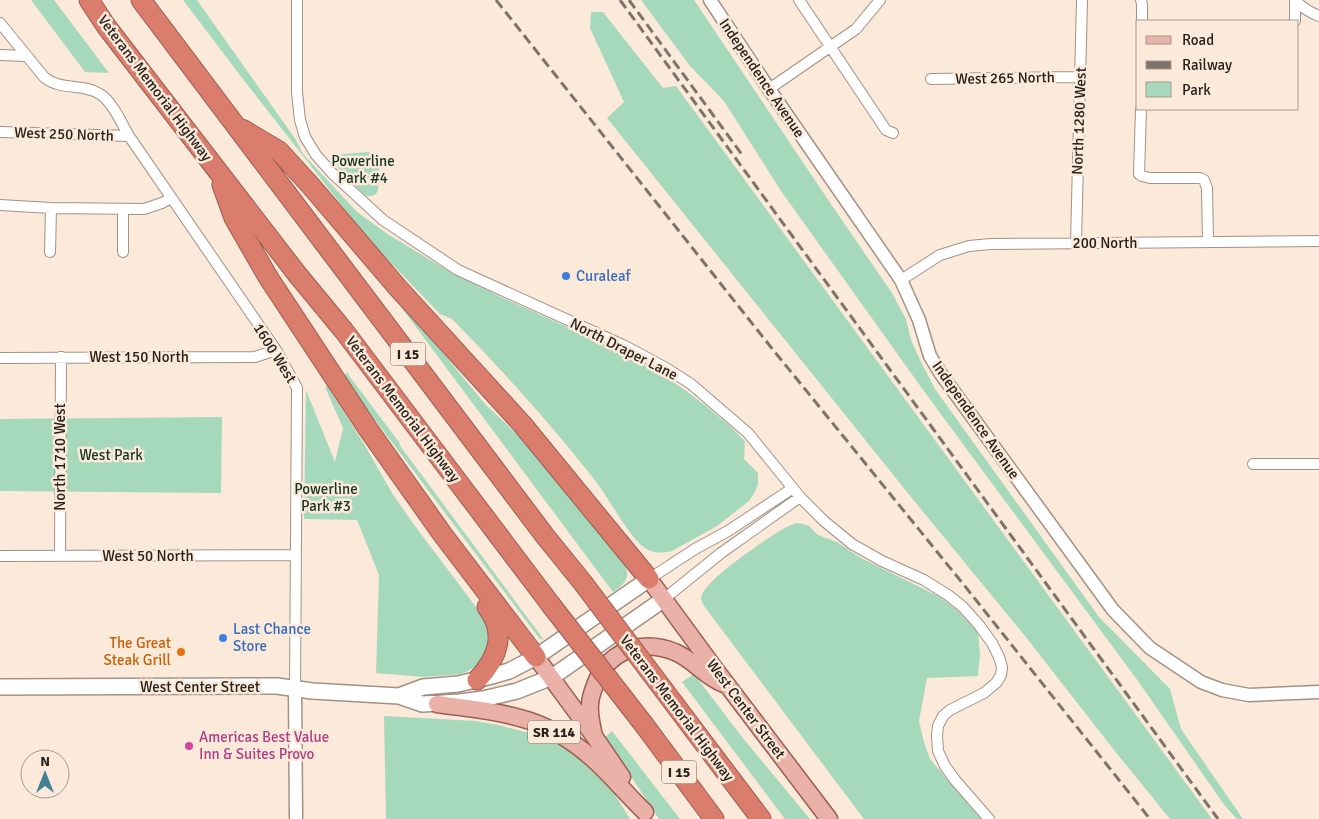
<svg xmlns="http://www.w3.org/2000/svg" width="1319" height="819" viewBox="0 0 1319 819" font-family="Signika,sans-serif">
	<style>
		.green { fill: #a6d9bb }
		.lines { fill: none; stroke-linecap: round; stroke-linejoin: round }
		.minor-casing { stroke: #a39284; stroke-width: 12 }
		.tertiary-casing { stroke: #a39284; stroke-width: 15 }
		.secondary-casing { stroke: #a39284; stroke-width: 18 }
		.primary-casing { stroke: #9b5d50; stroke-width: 19 }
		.motorway-casing { stroke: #9b5d50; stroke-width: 21 }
		.minor { stroke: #fff; stroke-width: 10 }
		.tertiary { stroke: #fff; stroke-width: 12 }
		.secondary { stroke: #fff; stroke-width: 15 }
		.primary { stroke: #e9b1a7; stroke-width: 16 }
		.motorway { stroke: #da7d6d; stroke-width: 19 }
		.rail { stroke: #7e736a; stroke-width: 3; stroke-dasharray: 10 5; stroke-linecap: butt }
		.motorway-bridge-casing { stroke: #9b5d50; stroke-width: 21; stroke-linecap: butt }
		.motorway-bridge { stroke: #da7d6d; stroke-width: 19 }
		.shop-dot { fill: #3f7fe0; stroke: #fbe9da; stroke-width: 2 }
		.food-dot { fill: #e8710a; stroke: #fbe9da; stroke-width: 2 }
		.hotel-dot { fill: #d1479c; stroke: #fbe9da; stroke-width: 2 }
		.labels { text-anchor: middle; stroke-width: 5; stroke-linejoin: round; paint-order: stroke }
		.shield { fill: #fbe9da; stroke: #675d54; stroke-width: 1 }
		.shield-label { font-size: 14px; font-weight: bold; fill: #27211b }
		.street-label { font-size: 15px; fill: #27211b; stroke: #fbe9da }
		.park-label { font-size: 15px; fill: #163524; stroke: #fbe9da }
		.shop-label { font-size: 15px; fill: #366cbe; stroke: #fbe9da; text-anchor: start }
		.food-label { font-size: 15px; fill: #c56008; stroke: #fbe9da; text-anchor: end }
		.hotel-label { font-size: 15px; fill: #b23c85; stroke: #fbe9da; text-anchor: start }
	</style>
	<rect width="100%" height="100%" fill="#fbe9da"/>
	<path class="green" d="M31 0H54L109 73 85 72Z
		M183 0H197L296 140 303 154 357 212 389 235 447 270 497 295 628 355 662 375 685 390 706 406 731 427 745 441 744 459 758 473V484L755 492 749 501 717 526 672 551C660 554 649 553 640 544 623 527 609 498 594 479 550 423 502 370 452 319L440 314 368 239 246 83Z
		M641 0H694L835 210 892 293 906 319 911 340 920 360 935 389 1099 617 1170 689 1181 729 1243 819H1237L1225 806 1138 681 926 394 781 191 724 101 690 66Z
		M591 12H603L663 88 676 86 1212 819H1170L1114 750 1025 636 911 497 607 118 624 102 590 28Z
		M369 152 377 154 380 159 378 190 376 194 372 196H366L339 170 336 163 338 157 343 154Z
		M403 305 486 405 535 451 624 562C631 577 626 583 613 592L401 307Z
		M347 373 399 442 401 447 544 640 539 638 364 405 344 375Z
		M327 386 364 444 392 493 412 522 488 623 490 644 479 664 468 671 461 674 423 677 376 673 379 575 357 520 304 519 306 390 335 462 343 428 325 387Z
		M222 417 221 493 0 491V419Z
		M797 523 803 524 809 526 818 535 837 542 861 558 940 597 957 610 978 633 980 654 978 676 927 678 919 721 924 742 930 759 981 819H864L704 606C702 602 700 599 702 595 707 579 767 538 783 529 787 526 792 525 797 523Z
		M694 674 742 737 810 819H785L682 682Z
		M384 716 476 721 498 725 529 733 532 729 576 752 609 785 630 819H386Z
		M612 731 680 819H659L605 737Z"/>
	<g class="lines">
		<defs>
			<path id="minor" d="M297 0V92L300 120 305 137 316 155 332 173 383 220 458 270 625 346 666 368 691 384 748 433 800 497 824 521 852 544 882 561 924 580 948 595 963 607 979 625 992 643 999 657 1002 667 1001 675 996 683 984 693 950 710 943 716 938 726 937 736 938 751 945 766 955 780 989 819
				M799 0 886 130 893 133
				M1141 0 1142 4V21
				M1295 0C1302 8 1309 12 1319 16
				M1295 1V21
				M0 23 44 77C60 91 83 83 100 94 112 101 122 124 129 136L276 350 297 388 295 689
				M0 55 26 56
				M931 79 1080 77
				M769 89 856 29 880 0
				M1141 109 1139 174 1142 176 1150 178H1200L1204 180 1207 188 1208 242
				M0 132 129 136
				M0 205 51 208 144 209 162 203 171 198
				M1076 243 1082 0
				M50 252 51 208
				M123 252V209
				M901 280 940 255 969 246 991 244 1319 241
				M0 358 255 357 276 350
				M1253 464H1319
				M0 556 296 555
				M60 556 61 357
				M649 579 695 549 728 531 793 488
				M664 599 721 553 800 497"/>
			<path id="tertiary" d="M710 0 769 89 901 280 919 320 930 356 941 374 1113 610 1150 648 1201 682 1222 690 1249 695 1319 692
				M295 689 296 819"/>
			<path id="secondary" d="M0 687 277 686 312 691 399 696 422 704 460 702 483 699 517 691 552 677 664 599
				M399 696 423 687 458 684 492 676 509 671 536 657 649 579"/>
			<path id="primary" d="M649 579 715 669 829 819
				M536 657 594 736 622 777
				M437 704C464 708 493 710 520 718 547 725 573 741 593 759 612 776 627 795 645 812
				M594 736C592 726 589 716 590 705 590 696 594 688 597 680 612 648 644 640 675 652 694 660 705 677 724 684"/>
			<path id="motorway" d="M89 0 106 26 297 274 344 331 551 605
				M141 0 545 536 583 583
				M242 129 279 151 311 186 398 288 522 424 649 579
				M222 185 234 218 268 277 368 429 443 535 536 657
				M477 680C498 658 507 633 487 607
				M675 705 761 819
				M645 726 714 819"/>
		</defs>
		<use href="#minor" class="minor-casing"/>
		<use href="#tertiary" class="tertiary-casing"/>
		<use href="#secondary" class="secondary-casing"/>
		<use href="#primary" class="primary-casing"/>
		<use href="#motorway" class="motorway-casing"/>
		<use href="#minor" class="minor"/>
		<use href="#tertiary" class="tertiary"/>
		<use href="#secondary" class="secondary"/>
		<use href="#primary" class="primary"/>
		<use href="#motorway" class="motorway"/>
		<path class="rail" d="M496 0 770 346 964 585 1150 819
			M620 0 1218 819
			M629 0 743 156"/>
		<defs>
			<path id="motorway-bridge" d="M583 583 675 705
				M551 605 645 726"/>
		</defs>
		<use href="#motorway-bridge" class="motorway-bridge-casing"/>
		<use href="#motorway-bridge" class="motorway-bridge"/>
	</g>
	<g class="shop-dot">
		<circle cx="566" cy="276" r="5"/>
		<circle cx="223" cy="638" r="5"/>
	</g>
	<circle class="food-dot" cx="181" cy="652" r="5"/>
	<circle class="hotel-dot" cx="189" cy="746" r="5"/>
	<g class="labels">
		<g class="shield">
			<rect x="390.5" y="342.5" width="35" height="23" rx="4"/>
			<rect x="528" y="720.5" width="52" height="23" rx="4"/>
			<rect x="661.5" y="760.5" width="35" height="23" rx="4"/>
		</g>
		<g class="shield-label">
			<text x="408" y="359">I 15</text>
			<text x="554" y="737">SR 114</text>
			<text x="679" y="777">I 15</text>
		</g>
		<g class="street-label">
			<text transform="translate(762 78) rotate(56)" y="5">Independence Avenue</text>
			<text transform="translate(1005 78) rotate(-1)" y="5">West 265 North</text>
			<text transform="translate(155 88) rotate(53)" y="5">Veterans Memorial Highway</text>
			<text transform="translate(1079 121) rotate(-88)" y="5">North 1280 West</text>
			<text transform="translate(64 134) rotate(2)" y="5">West 250 North</text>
			<text x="1105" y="248">200 North</text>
			<text transform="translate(624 349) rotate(27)" y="5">North Draper Lane</text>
			<text transform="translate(275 353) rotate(58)" y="5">1600 West</text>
			<text x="139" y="362">West 150 North</text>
			<text transform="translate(403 409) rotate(53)" y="5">Veterans Memorial Highway</text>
			<text transform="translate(976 420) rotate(55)" y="5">Independence Avenue</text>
			<text transform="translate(60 457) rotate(-90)" y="5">North 1710 West</text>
			<text x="148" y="561">West 50 North</text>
			<text x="200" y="692">West Center Street</text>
			<text transform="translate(677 708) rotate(53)" y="5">Veterans Memorial Highway</text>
			<text transform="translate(746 709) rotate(53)" y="5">West Center Street</text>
		</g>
		<g class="park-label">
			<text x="363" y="166">Powerline<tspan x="363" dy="17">Park #4</tspan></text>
			<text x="111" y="460">West Park</text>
			<text x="326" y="494">Powerline<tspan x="326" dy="17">Park #3</tspan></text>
		</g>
		<g class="shop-label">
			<text x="576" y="281">Curaleaf</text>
			<text x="233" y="634">Last Chance<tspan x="233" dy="17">Store</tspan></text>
		</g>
		<g class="food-label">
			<text x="171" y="648">The Great<tspan x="171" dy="17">Steak Grill</tspan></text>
		</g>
		<g class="hotel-label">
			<text x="199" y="742">Americas Best Value<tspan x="199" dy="17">Inn &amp; Suites Provo</tspan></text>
		</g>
	</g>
	<rect x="1136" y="20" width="162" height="90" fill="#fbe9da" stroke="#a6998e"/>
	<rect x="1146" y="36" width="25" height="8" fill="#e9b1a7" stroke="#a6998e"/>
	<text x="1182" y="45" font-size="15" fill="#27211b">Road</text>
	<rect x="1146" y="61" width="25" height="8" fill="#7e736a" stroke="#a6998e"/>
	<text x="1182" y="70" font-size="15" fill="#27211b">Railway</text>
	<rect x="1146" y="82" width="25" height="15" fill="#a6d9bb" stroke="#a6998e"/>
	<text x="1182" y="95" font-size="15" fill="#27211b">Park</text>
	<g transform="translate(45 774)"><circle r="24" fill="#fbe9da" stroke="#a6998e"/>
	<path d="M0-4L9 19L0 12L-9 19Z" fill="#418095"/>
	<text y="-8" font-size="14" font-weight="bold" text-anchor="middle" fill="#27211b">N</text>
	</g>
</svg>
